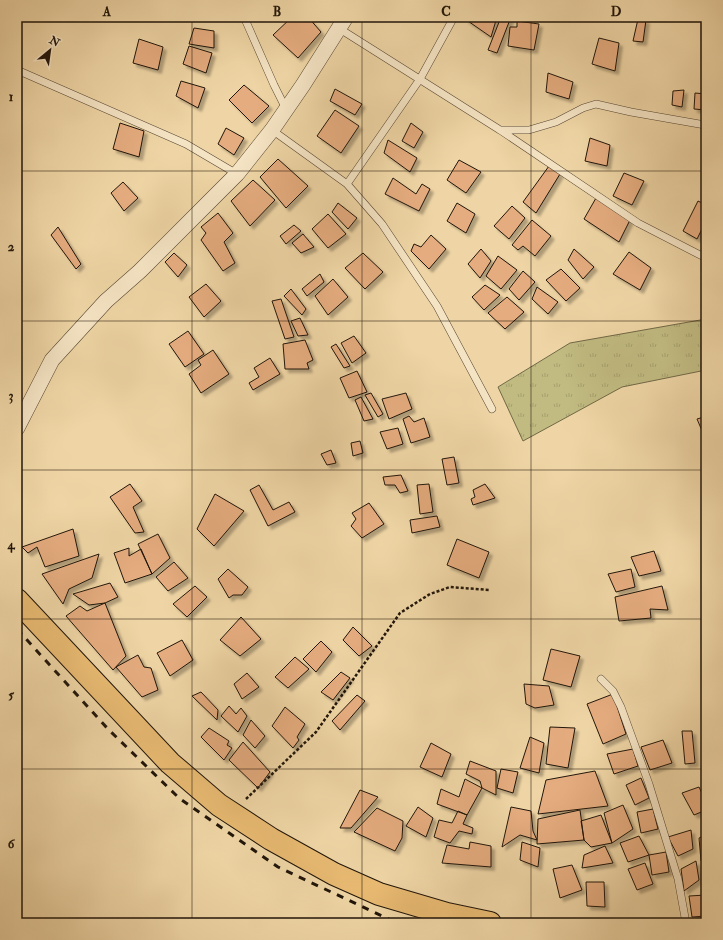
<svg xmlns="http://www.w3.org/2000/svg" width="723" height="940" viewBox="0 0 723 940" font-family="'IM FELL Double Pica',serif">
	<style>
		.grass { fill: url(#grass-tufts); stroke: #706846 }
		.building { fill: #e5ac7f; stroke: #20150a; filter: url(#shadow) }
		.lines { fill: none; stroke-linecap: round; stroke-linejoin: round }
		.service-casing { stroke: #544531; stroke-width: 8 }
		.minor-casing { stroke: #544531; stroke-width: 16 }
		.primary-casing { stroke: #20150a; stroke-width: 24 }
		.path { stroke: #20150a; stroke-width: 2.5; stroke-dasharray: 3 2; stroke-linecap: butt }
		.service { stroke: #f5e4c4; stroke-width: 7 }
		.minor { stroke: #f5e4c4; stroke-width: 15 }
		.primary { stroke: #e8ba72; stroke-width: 22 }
		.rail { stroke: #20150a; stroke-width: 3; stroke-dasharray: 7 7; stroke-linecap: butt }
		.grid { fill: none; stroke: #20150a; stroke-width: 1; stroke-opacity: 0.55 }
		.neatline { fill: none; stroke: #20150a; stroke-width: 1.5 }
		.grid-label { font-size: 13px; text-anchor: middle; font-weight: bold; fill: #20150a }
	</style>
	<defs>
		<pattern id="grass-tufts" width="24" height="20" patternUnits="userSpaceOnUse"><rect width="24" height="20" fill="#c1bb81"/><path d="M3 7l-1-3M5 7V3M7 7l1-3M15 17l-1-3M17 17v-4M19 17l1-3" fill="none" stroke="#a6a06e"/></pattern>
		<filter id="shadow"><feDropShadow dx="3.5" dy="3.5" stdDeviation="1" flood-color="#0004"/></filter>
	</defs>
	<rect width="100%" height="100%" fill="#efd5a5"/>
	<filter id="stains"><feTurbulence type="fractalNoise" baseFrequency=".005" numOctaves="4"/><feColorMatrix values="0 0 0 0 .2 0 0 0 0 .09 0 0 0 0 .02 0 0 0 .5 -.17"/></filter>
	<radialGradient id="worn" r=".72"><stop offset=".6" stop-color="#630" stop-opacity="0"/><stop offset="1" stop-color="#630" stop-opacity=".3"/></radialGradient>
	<path class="grass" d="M706 319V370L622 387 523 441 498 387 570 343Z"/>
	<path class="building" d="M292 17H308L321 32 298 58 273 35Z
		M467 17H497L491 37 465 19Z
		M501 17H511L497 53 488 50Z
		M638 19 646 20 643 42 633 41Z
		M517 21 539 24 534 50 508 46 510 27H517Z
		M194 28 214 31V48L189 44Z
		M599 38 619 43 615 71 592 64Z
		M139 39 163 47 158 70 133 63Z
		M189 46 212 53 206 73 183 64Z
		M548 73 573 82 569 99 546 92Z
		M181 81 205 88 198 108 176 96Z
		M244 85 269 106 252 123 229 100Z
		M335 89 362 104 355 115 330 101Z
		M684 90 682 107 672 105 673 91Z
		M695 93 706 94V110L694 109Z
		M335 110 359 126 341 153 317 136Z
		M120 123 144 131 139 157 113 149Z
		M411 123 423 132 414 148 402 141Z
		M226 128 244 138 234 155 218 144Z
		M590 138 610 145 607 166 585 161Z
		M388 140 417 158 410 172 384 153Z
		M278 159 308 186 286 208 260 177Z
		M459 160 481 172 466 193 447 180Z
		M549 166 560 174 536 213 523 202Z
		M624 173 644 181 632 205 613 196Z
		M393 178 416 194 422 184 430 189 419 211 385 194Z
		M253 180 275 200 250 226 231 201Z
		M123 182 138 198 124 211 111 193Z
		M596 198 630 220 619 242 584 219Z
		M698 201 706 205V221L697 239 683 231Z
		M338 203 357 218 348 229 332 212Z
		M457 203 475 214 466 233 447 221Z
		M512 206 525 218 509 239 494 226Z
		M218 213 233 233 224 242 235 263 223 271 201 240 206 233 201 227Z
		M328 214 346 234 328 248 312 229Z
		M532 220 551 236 535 256 523 246 518 250 512 245Z
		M294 225 301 231 286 244 280 236Z
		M58 227 81 264 76 269 51 235Z
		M303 234 314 247 301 253 292 243Z
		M431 235 446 249 429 269 411 251 414 244 421 247Z
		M481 249 491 261 480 278 468 264Z
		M574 249 594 267 583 279 568 260Z
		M629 252 651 268 640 290 613 274Z
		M174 253 187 265 178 277 165 262Z
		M363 253 383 272 365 289 345 268Z
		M498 256 517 270 501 289 486 276Z
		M561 269 580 288 566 301 546 280Z
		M523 271 535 282 519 300 509 289Z
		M320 274 324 282 307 296 302 289Z
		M333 279 348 297 328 315 315 296Z
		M206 284 221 301 204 317 189 297Z
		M485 285 500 295 484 310 472 297Z
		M537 287 558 302 548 314 532 299Z
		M291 289 306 309 302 315 284 296Z
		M507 297 524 312 505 329 488 313Z
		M281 299 294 337 285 339 272 301Z
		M300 318 308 335 298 336 291 321Z
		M188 331 204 354 185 367 169 344Z
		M354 336 366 353 352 363 341 343Z
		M305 340 313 360 307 363 309 369H285L283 344Z
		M336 344 350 366 344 368 331 347Z
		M213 350 229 374 201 393 189 374 201 365 198 360Z
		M270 358 280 374 253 390 249 383 259 377 254 368Z
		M357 371 367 392 349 398 340 378Z
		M371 393 383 414 378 417 365 395Z
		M406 393 412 409 389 419 382 399Z
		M361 397 373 419 364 421 355 400Z
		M409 416 414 422 424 418 430 437 411 443 403 419Z
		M704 417 706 421V440L697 419Z
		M398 428 403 444 387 449 380 432Z
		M360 441 363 453 353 456 351 443Z
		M331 450 336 463 327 465 321 454Z
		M454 457 459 483 447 485 442 459Z
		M401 475 408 491 400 493 395 485H385L383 477Z
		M130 484 142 501 133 507 144 532 135 533 110 497Z
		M429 484 433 512 420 514 417 485Z
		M485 484 495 498 473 505 471 499 475 497 473 490Z
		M259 485 273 510 289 502 295 512 268 526 250 490Z
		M215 494 244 511 214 546 197 529Z
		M369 503 384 524 362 538 351 526 356 519 352 513Z
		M437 516 440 527 412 533 410 520Z
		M73 529 79 556 45 567 37 547 28 553 22 547Z
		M158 534 170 558 152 574 138 544Z
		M457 539 489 552 479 578 447 565Z
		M129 548V556L141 549 152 574 125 583 114 553Z
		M654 551 661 571 639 576 631 557Z
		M99 554 92 578 69 589 63 604 42 574Z
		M174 562 188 578 168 591 156 577Z
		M228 569 248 587 242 595H233L229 598 218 579Z
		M631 569 635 587 616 592 608 574Z
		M110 583 118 597 105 603 89 605 73 594Z
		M195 586 207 597 187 617 173 604Z
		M662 586 668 610 650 609 651 618 619 621 615 597Z
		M105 603 126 656 113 670 66 616 80 606 87 611Z
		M241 617 261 639 240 656 220 640Z
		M353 627 372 646 359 656 343 640Z
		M182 640 193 660 170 676 157 653Z
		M321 641 332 652 316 672 303 659Z
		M551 649 580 656 571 687 543 680Z
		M138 655 144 667 151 668 158 690 142 697 116 667Z
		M295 657 309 669 288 688 275 677Z
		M341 672 350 678 333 700 321 692Z
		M247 673 259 687 242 699 234 684Z
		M524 684 549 686 554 705 535 708 526 704Z
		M201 692 218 710 217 720 192 696Z
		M613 694 626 734 603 744 587 704Z
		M357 695 365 701 340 730 332 721Z
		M229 706 236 714 241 708 247 716 238 732 221 716Z
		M285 707 305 724 297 737 299 740 293 748 272 726Z
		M251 720 265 736 255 748 243 735Z
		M550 727 575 728 568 768 546 764Z
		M209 728 229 741 227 745 232 748 224 760 201 737Z
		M682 731H692L695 763 685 764Z
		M530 737 544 743 539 773 520 768Z
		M663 740 672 763 650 770 641 747Z
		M243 742 270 772 258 788 229 760Z
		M431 743 451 754 442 777 420 767Z
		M633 749 638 766 614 774 607 754Z
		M470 761 496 771V795L482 788 480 781 466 774Z
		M501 769 518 772 513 793 497 788Z
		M595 771 608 806 538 814 546 780Z
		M641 778 649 798 635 805 626 785Z
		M465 779 482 788 467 815 437 804 441 789 459 797Z
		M699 787 706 802V810L694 815 682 793Z
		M360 790 378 797 351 828H340Z
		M623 805 633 829 612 843 604 813Z
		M418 807 433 818 426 837 406 826Z
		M511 807 531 811 533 831 537 840 520 835 502 847Z
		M377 808 403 821 402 838 395 851 354 832Z
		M653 809 658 829 641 833 637 812Z
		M580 810 584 840 537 844 538 819Z
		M458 811 467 815 463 824 473 828 472 834 459 831 450 843 434 837 439 820 452 823Z
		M601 815 612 843 591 847 584 840 581 821Z
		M691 830 693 849 678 856 668 837Z
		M706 835V860L701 861 699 838Z
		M639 836 649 855 628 862 620 843Z
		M470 842 491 846V867L442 863 447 845 469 849Z
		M522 842 540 848 538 867 520 860Z
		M605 846 613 863 582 868 584 855Z
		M666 852 669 872 652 875 649 855Z
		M696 861 699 880 684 891 681 869Z
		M645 863 653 884 637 890 628 869Z
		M572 865 582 890 560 898 553 869Z
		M586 882H604L605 907 587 906Z
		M706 895V916L692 917 689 896Z"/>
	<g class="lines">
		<defs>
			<path id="service" d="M244 17 274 85 286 109
				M340 29 500 130 638 223 706 258
				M17 70 186 144 237 174
				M272 130 347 184 382 224 437 306 492 409
				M500 130H529L556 122 583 108 596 104 631 112 705 125
				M347 184 420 79 454 17
				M601 679 613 691 621 707 649 784 678 879 686 923"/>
			<path id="minor" d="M17 428 52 360 106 301 140 271 237 174 272 130 303 85 346 17"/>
			<path id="primary" d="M17 600 170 763 219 805 271 839 334 874 379 894 447 914 490 923"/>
		</defs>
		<use href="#service" class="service-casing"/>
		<use href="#minor" class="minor-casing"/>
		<use href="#primary" class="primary-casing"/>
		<path class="path" d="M246 799 316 732 400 613 430 594 450 587 490 590"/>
		<use href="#service" class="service"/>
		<use href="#minor" class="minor"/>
		<use href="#primary" class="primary"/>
		<path class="rail" d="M17 629 108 729 179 798 278 867 397 923"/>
	</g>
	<path class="grid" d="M192 17V923M362 17V923M531 17V923M17 171H706M17 321H706M17 470H706M17 619H706M17 769H706"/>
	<rect width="723" height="940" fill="none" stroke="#efd5a5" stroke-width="44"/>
	<g transform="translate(50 50) rotate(29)" stroke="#f5e4c4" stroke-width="3" paint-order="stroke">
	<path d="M0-3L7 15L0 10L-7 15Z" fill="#20150a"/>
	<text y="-6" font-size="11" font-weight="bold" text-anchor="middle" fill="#20150a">N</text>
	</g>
	<rect x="22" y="22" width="679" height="896" class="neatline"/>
	<g class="grid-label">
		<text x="107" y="16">A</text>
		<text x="277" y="16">B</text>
		<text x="446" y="16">C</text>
		<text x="616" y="16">D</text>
		<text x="11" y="101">1</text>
		<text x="11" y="251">2</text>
		<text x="11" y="400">3</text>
		<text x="11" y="549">4</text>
		<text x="11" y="699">5</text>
		<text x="11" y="848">6</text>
	</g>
	<rect width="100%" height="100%" filter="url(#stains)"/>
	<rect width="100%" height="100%" fill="url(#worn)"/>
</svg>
